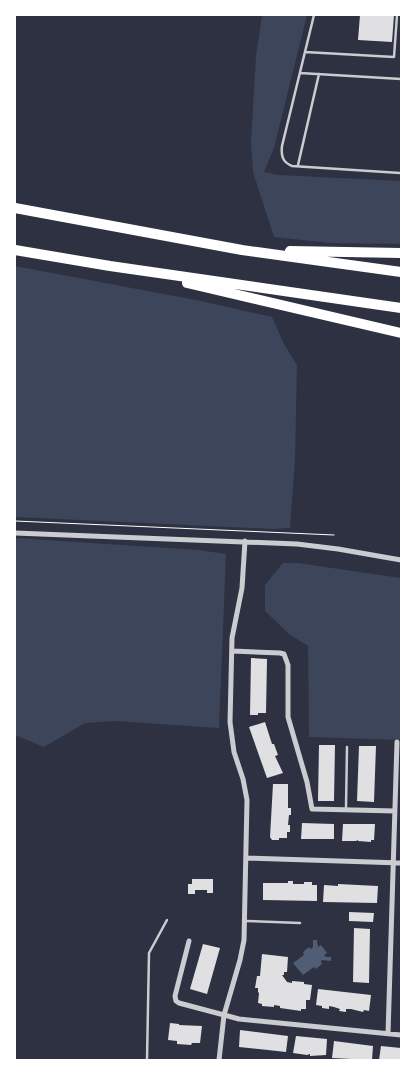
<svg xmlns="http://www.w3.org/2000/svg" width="416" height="1075" viewBox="0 0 416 1075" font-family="'Alegreya Sans',sans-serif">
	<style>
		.green { fill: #3c4559 }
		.water { fill: #4f5d75 }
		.building { fill: #e0e0e3 }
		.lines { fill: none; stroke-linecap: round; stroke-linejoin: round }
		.path { stroke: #fff; stroke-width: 1 }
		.service { stroke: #caccd0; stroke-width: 2.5 }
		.minor { stroke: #caccd0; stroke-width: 5 }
		.motorway { stroke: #fff; stroke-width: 10 }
	</style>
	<rect width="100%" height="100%" fill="#2d3142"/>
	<path class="green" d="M262 15H307L274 148 264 172 279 175 401 181V244L331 243 274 237 253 172 251 142 256 56Z
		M15 266 201 301 272 317 284 344 297 365 295 459 290 528 273 529 15 517Z
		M15 538 199 550 226 554 219 728 115 721 85 723 44 747 15 735Z
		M283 563H298L401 578V740L309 737 308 646 289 634 265 611V585Z"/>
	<path class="water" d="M313 940H317L318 947 321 945 327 953 324 955 326 957H331V961L322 960 321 962 322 964 316 969 314 967 303 975 293 963 304 955 303 952 309 947 311 949 313 947Z"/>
	<path class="building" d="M360 15H394L392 42 358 40Z
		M251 658 267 659 266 713H258V715H250Z
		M265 722 272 744H274L278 755 275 756 283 773 267 778 249 727Z
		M319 745H335L334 801H318Z
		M359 746H376L374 802 357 801Z
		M273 784H288V808H291V815H289L288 825H290V832H287V838H279V840H272L270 837Z
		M302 823 334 824V839H301Z
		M343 824H375L374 840H371V842L358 841V840L356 841H342Z
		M192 879H213V893H207V890H195V894H188V884H192Z
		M288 881H293V884H304V882H312V885H317V901L263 900V883H288Z
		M338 884 378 886 377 903 323 902 324 885 338 886Z
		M349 912 374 913 373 922 349 921Z
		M354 928 370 929 369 983 353 982Z
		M203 944 220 948 207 994 190 989Z
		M262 954 288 957 287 972H284V975H282L287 982 292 983V981L304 982V984L312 985 310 1000H306V1009H301V1011L280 1008V1006L274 1005V1007L262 1006V1004L258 1003 259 993 258 992V988H255L257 976H260Z
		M318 989 371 995 369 1011 364 1010 363 1012 351 1009H346V1012L339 1011 340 1009 334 1007 329 1006V1009L322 1008V1006L316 1005Z
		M170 1023 179 1024V1025L202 1026 200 1043H192L191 1045 177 1044V1041L168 1040Z
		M240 1030 288 1036 286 1052 239 1047Z
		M296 1036 327 1039 326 1055 310 1056V1054L307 1055 293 1053Z
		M334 1041 373 1046 372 1060 332 1058Z
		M381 1046 401 1048V1060H379Z"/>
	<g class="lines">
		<path class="path" d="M15 521 334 535"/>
		<path class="service" d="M314 15 282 146C281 155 282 162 292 166L400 173
			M305 52 394 57 397 15
			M300 73 401 79
			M298 165 319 74
			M346 808 347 747
			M246 921 300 923
			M147 1060 149 953 167 920"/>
		<path class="minor" d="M15 533 297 544 338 549 401 560
			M232 651 280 653 284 654 288 665V717L307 782 312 809 395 811
			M246 858 401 863
			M189 941 175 996 176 1001 179 1003 239 1019 401 1035
			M388 1034 397 742
			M219 1060 224 1015 240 960 244 940 247 800 243 779 234 752 230 722 232 638 242 588 245 541"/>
		<path class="motorway" d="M15 208 242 250 401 272
			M15 250 110 266 401 308
			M290 251 401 253
			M187 283 401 333"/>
	</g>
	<rect width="416" height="1075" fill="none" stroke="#ffffff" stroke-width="32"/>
</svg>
